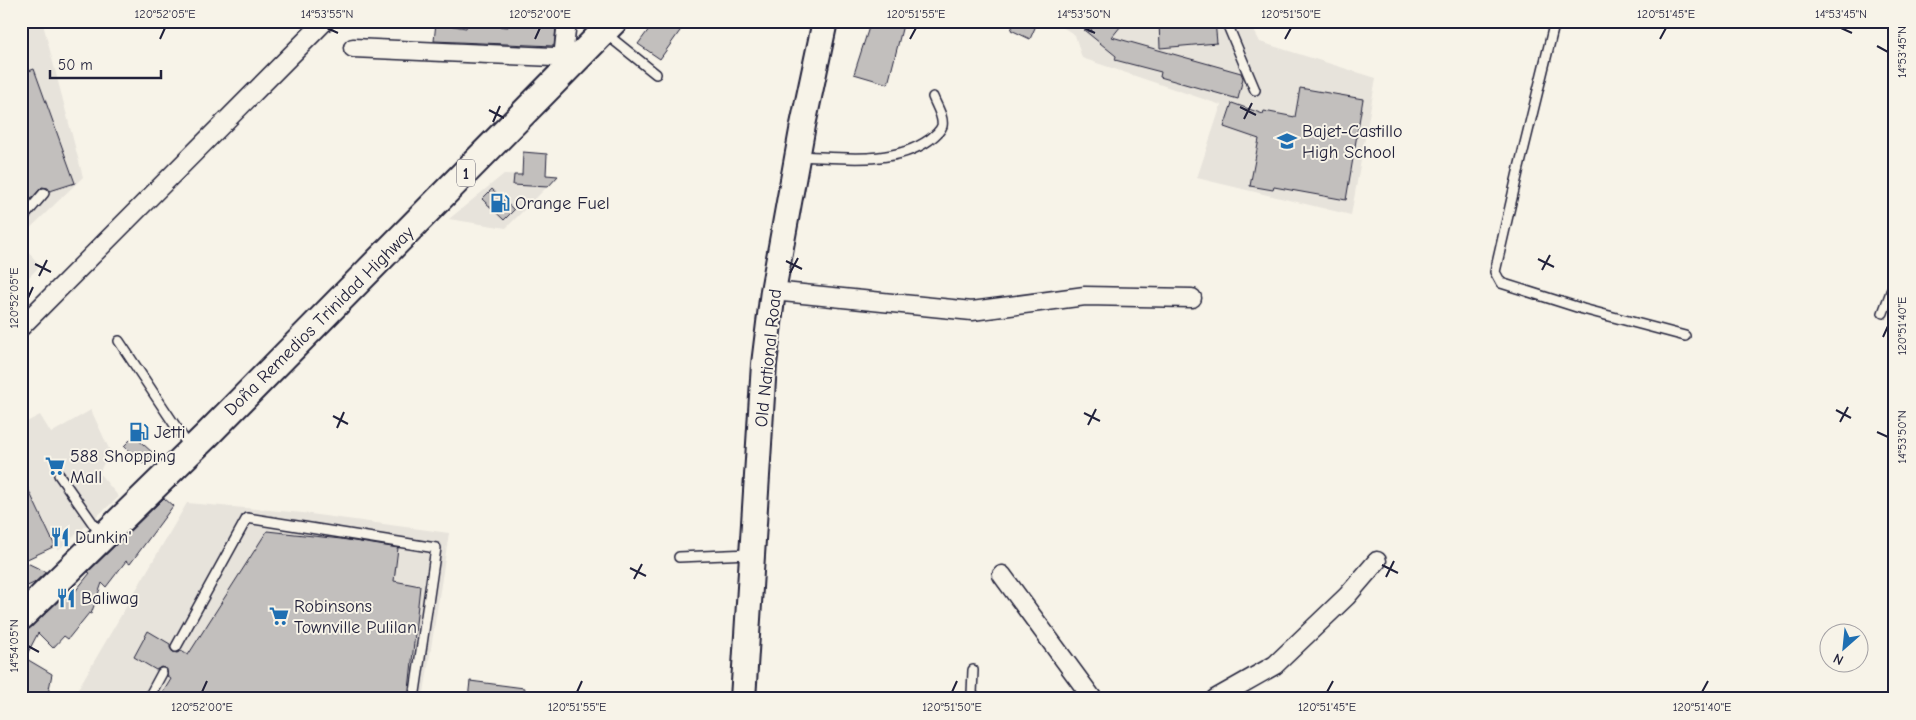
<svg xmlns="http://www.w3.org/2000/svg" width="1916" height="720" viewBox="0 0 1916 720" font-family="'Comic Neue',sans-serif">
	<style>
		.built { fill: #e7e3db }
		.building { fill: #c2bfbd; stroke: #22223b }
		.lines { fill: none; stroke-linecap: round; stroke-linejoin: round }
		.service-casing { stroke: #22223b; stroke-width: 12 }
		.minor-casing { stroke: #22223b; stroke-width: 21 }
		.secondary-casing { stroke: #22223b; stroke-width: 28 }
		.primary-casing { stroke: #22223b; stroke-width: 30 }
		.service { stroke: #f7f3e8; stroke-width: 9 }
		.minor { stroke: #f7f3e8; stroke-width: 18 }
		.secondary { stroke: #f7f3e8; stroke-width: 24 }
		.primary { stroke: #f7f3e8; stroke-width: 26 }
		.ticks { fill: none; stroke: #22223b; stroke-width: 2 }
		.labels { text-anchor: middle; stroke-width: 4; stroke-linejoin: round; paint-order: stroke }
		.shield { fill: #f7f3e8; stroke: #62616f; stroke-width: 1 }
		.shield-label { font-size: 16px; font-weight: bold; fill: #22223b }
		.poi-label { font-size: 18px; fill: #22223b; stroke: #f7f3e8; text-anchor: start }
		.street-label { font-size: 18px; fill: #22223b; stroke: #f7f3e8 }
		.neatline { fill: none; stroke: #22223b; stroke-width: 2 }
		.ticks-label { font-size: 12px; text-anchor: middle; fill: #22223b }
	</style>
	<rect width="100%" height="100%" fill="#f7f3e8"/>
	<filter id="ink" filterUnits="userSpaceOnUse"><feTurbulence type="fractalNoise" baseFrequency=".02" numOctaves="2"/><feDisplacementMap in="SourceGraphic" scale="10" xChannelSelector="R" yChannelSelector="G"/><feConvolveMatrix kernelMatrix="1 2 1 2 8 2 1 2 1" color-interpolation-filters="sRGB"/></filter>
	<g filter="url(#ink)">
		<path class="built" d="M21 21H53V23L43 24 83 177 21 237Z
			M1053 21H1249L1260 42 1376 78 1351 215 1197 178 1221 105 1082 58 1075 35Z
			M504 174 558 176 506 228 449 219Z
			M21 243 40 266 21 285Z
			M91 410 110 451 99 473 119 497 58 550 21 474V425L40 415 51 433Z
			M187 503 303 513 449 533 423 699H72Z"/>
		<path class="building" d="M655 21H687L660 59 638 44Z
			M871 21H904L888 84 854 74Z
			M1015 21H1038L1030 39 1011 30Z
			M1080 21H1125L1112 37 1241 73 1243 78 1238 99 1160 77 1161 72 1115 60 1116 56 1084 30 1091 32 1092 30Z
			M1159 21H1215L1217 43 1160 48Z
			M436 23 466 28 467 24 508 27 509 24 556 27 554 46 434 41Z
			M34 69 75 183 50 191 48 188 42 187 32 198 21 201V74Z
			M1300 88 1363 99 1346 200 1274 187 1273 190 1250 186 1259 139 1224 127 1232 103 1263 114 1264 111 1295 117Z
			M523 152 547 154 546 175 558 176 548 187 513 185 514 175H522Z
			M492 189 514 210 504 220 482 199Z
			M134 436 153 453 143 464 124 446Z
			M21 474 55 546 23 561 46 572 34 583 21 589Z
			M164 498 173 506 130 564 126 561 106 587 102 583 91 614 89 613 68 639 64 636 53 648 38 633 25 658 52 674 47 699H21V636L64 596 69 599 90 573 88 572Z
			M267 531 341 539 398 548 394 581 420 586 408 699H159L171 679 167 676V669L161 667 156 670 134 657 148 631 170 644V648L173 652 177 653 181 651 188 655Z
			M470 681 524 688 523 699H468Z"/>
		<g class="lines">
			<defs>
				<path id="service" d="M1226 21 1255 90
					M1555 21 1518 172 1495 272 1501 283 1583 309 1685 336
					M605 33 656 74
					M797 156C840 157 892 166 929 140 933 137 940 132 942 126 944 117 936 105 933 97
					M21 220 44 193
					M1883 313 1895 281
					M119 341 190 448
					M59 475 101 535
					M679 557 750 554
					M176 647 247 518 436 548 414 699
					M973 670 972 694 977 699
					M148 699 162 673"/>
				<path id="minor" d="M353 48 576 58
					M563 58 567 21
					M773 291 972 311 1085 296 1192 298
					M21 327 325 21
					M1002 575 1093 699
					M1215 699 1275 665 1347 596 1377 561"/>
				<path id="secondary" d="M743 699 764 364 773 291 803 125 825 21"/>
				<path id="primary" d="M21 617 207 435 614 21"/>
			</defs>
			<use href="#service" class="service-casing"/>
			<use href="#minor" class="minor-casing"/>
			<use href="#secondary" class="secondary-casing"/>
			<use href="#primary" class="primary-casing"/>
			<use href="#service" class="service"/>
			<use href="#minor" class="minor"/>
			<use href="#secondary" class="secondary"/>
			<use href="#primary" class="primary"/>
		</g>
	</g>
	<path class="ticks" d="M327 28 338 33M1084 28 1095 33M1841 28 1852 33M160 39 165 28M535 39 540 28M910 39 916 28M1285 39 1291 28M1660 39 1666 28M1877 46 1888 52M1240 107 1256 115M489 110 504 118M1244 119 1252 103M493 122 500 106M1538 259 1554 267M786 261 802 269M35 264 51 272M1542 270 1550 255M790 273 798 258M39 276 47 260M28 298 33 287M1883 337 1888 326M1836 410 1851 418M1084 413 1100 421M333 416 348 424M1840 422 1848 407M1088 425 1096 409M337 428 344 412M1877 432 1888 437M1382 565 1398 573M630 568 646 576M1386 577 1394 561M634 579 642 564M28 646 39 652M202 692 207 681M577 692 582 681M952 692 957 681M1327 692 1333 681M1702 692 1708 681"/>
	<defs>
		<symbol id="school-bare" viewBox="-9 -9 18 18"><path d="M0-5L7-2L0 1L-7-2ZM-4 1L0 2.5L4 1V4Q0 6-4 4Z" fill="#1f6fb2" stroke="#f7f3e8" stroke-width="2.5" paint-order="stroke"/></symbol>
		<symbol id="fuel-bare" viewBox="-9 -9 18 18"><path d="M-5.5-6h7V0h2V4h1.3V-2.5L3-4.5l.8-.8L6-3V5H2.5V1h-1V6h-7ZM-4.2-4.7v3.2H.2V-4.7Z" fill="#1f6fb2" stroke="#f7f3e8" stroke-width="2.5" paint-order="stroke"/></symbol>
		<symbol id="supermarket-bare" viewBox="-9 -9 18 18"><path d="M-6-5.5h2.5l.6 2H6L4.5 2H-2.5L-4.4-4H-6ZM-1.5 3.2a1.3 1.3 0 1 0 .1 0ZM3 3.2a1.3 1.3 0 1 0 .1 0Z" fill="#1f6fb2" stroke="#f7f3e8" stroke-width="2.5" paint-order="stroke"/></symbol>
		<symbol id="restaurant-bare" viewBox="-9 -9 18 18"><path d="M-5-6h1v4h1v-4h1v4h1v-4h1v5L-1.5 .5V6h-2V.5L-5-1ZM5-6V6H3V1.5H1.5Q1.5-4 5-6Z" fill="#1f6fb2" stroke="#f7f3e8" stroke-width="2.5" paint-order="stroke"/></symbol>
	</defs>
	<g fill-rule="evenodd">
		<use href="#school-bare" x="1273" y="127" width="28" height="28"/>
		<use href="#fuel-bare" x="486" y="189" width="28" height="28"/>
		<use href="#fuel-bare" x="125" y="418" width="28" height="28"/>
		<use href="#supermarket-bare" x="41" y="452" width="28" height="28"/>
		<use href="#restaurant-bare" x="46" y="523" width="28" height="28"/>
		<use href="#restaurant-bare" x="52" y="584" width="28" height="28"/>
		<use href="#supermarket-bare" x="265" y="602" width="28" height="28"/>
	</g>
	<g class="labels">
		<rect class="shield" x="457" y="159.5" width="18" height="27" rx="4"/>
		<g class="shield-label">
			<text x="466" y="179">1</text>
		</g>
		<g class="poi-label">
			<text x="1302" y="137">Bajet-Castillo<tspan x="1302" dy="21">High School</tspan></text>
			<text x="515" y="209">Orange Fuel</text>
			<text x="154" y="438">Jetti</text>
			<text x="70" y="462">588 Shopping<tspan x="70" dy="21">Mall</tspan></text>
			<text x="75" y="543">Dunkin'</text>
			<text x="81" y="604">Baliwag</text>
			<text x="294" y="612">Robinsons<tspan x="294" dy="21">Townville Pulilan</tspan></text>
		</g>
		<g class="street-label">
			<text transform="translate(319 321) rotate(-45)" y="6">Doña Remedios Trinidad Highway</text>
			<text transform="translate(768 358) rotate(-84)" y="6">Old National Road</text>
		</g>
	</g>
	<rect width="1916" height="720" fill="none" stroke="#f7f3e8" stroke-width="55"/>
	<g transform="translate(1844 648) rotate(207)"><circle r="24" fill="#f7f3e8" stroke="#a29fa3"/>
	<path d="M0-4L9 19L0 12L-9 19Z" fill="#1f6fb2"/>
	<text y="-8" font-size="14" font-weight="bold" text-anchor="middle" fill="#22223b">N</text>
	</g>
	<path d="M50 70v8h111v-8" fill="none" stroke="#22223b" stroke-width="2.5"/>
	<text x="58" y="70" font-size="15" fill="#22223b" stroke="#f7f3e8" stroke-width="4" paint-order="stroke">50 m</text>
	<rect x="28" y="28" width="1860" height="664" class="neatline"/>
	<g class="ticks-label">
		<text x="165" y="18">120°52'05"E</text>
		<text x="327" y="18">14°53'55"N</text>
		<text x="540" y="18">120°52'00"E</text>
		<text x="916" y="18">120°51'55"E</text>
		<text x="1084" y="18">14°53'50"N</text>
		<text x="1291" y="18">120°51'50"E</text>
		<text x="1666" y="18">120°51'45"E</text>
		<text x="1841" y="18">14°53'45"N</text>
		<text transform="translate(1902 52) rotate(-90)" y="4">14°53'45"N</text>
		<text transform="translate(14 298) rotate(-90)" y="4">120°52'05"E</text>
		<text transform="translate(1902 326) rotate(-90)" y="4">120°51'40"E</text>
		<text transform="translate(1902 437) rotate(-90)" y="4">14°53'50"N</text>
		<text transform="translate(14 646) rotate(-90)" y="4">14°54'05"N</text>
		<text x="202" y="711">120°52'00"E</text>
		<text x="577" y="711">120°51'55"E</text>
		<text x="952" y="711">120°51'50"E</text>
		<text x="1327" y="711">120°51'45"E</text>
		<text x="1702" y="711">120°51'40"E</text>
	</g>
</svg>
